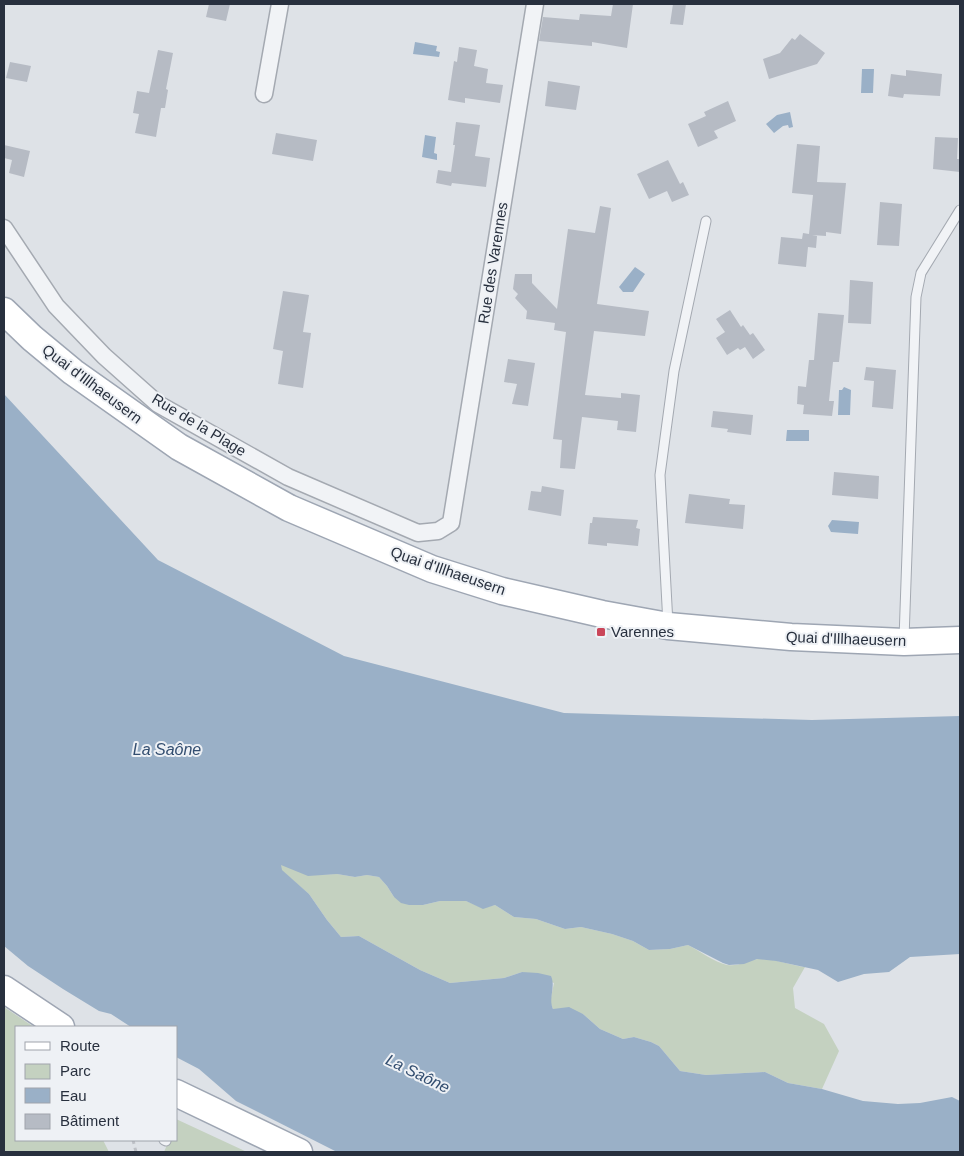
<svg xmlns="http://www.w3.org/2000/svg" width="964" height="1156" viewBox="0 0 964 1156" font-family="Helvetica,sans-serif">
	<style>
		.green { fill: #c4d1c0 }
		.water { fill: #9ab0c7 }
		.building { fill: #b6bbc4 }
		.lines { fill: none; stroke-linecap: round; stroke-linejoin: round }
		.lane-casing { stroke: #a4a9b1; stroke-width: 11 }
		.street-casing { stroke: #a4a9b1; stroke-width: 19 }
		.primary-casing { stroke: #9ea6b3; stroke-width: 29 }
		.path { stroke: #bdc0c6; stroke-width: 3; stroke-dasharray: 4 4; stroke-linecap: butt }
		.lane { stroke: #f1f3f6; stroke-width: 9 }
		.street { stroke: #f1f3f6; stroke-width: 16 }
		.primary { stroke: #fff; stroke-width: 26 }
		.poi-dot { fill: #ca4659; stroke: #eef1f5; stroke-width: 2 }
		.labels { text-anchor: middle; stroke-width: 4; stroke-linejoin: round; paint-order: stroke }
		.street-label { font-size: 15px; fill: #28303e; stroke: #eef1f5 }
		.poi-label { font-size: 15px; fill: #28303e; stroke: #eef1f5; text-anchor: start }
		.water-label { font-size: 16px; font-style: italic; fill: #334e70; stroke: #eef1f5 }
	</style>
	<rect width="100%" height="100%" fill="#dee2e7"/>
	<path class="green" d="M281 864 308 875 337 874 355 877 367 875 379 877 387 886 394 897 423 905 440 901H466L483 908 495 905 514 917 536 919 565 929 581 927 612 934 633 941 649 950 670 949 688 945C700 951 714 962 727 965 739 967 747 960 758 959 774 958 789 965 805 967L793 988 795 1008 824 1024 839 1051 822 1089 788 1083 765 1072 706 1075 680 1071 659 1046 651 1042 634 1037 623 1039 600 1029 583 1014 553 1009 550 1002 554 983 522 972 504 978 450 983 420 970 359 936 341 937 327 920 309 894 281 870Z
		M4 1007 34 1027H16V1140H103L109 1152H4Z
		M176 1119 247 1152H164L169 1140H176Z"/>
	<path class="water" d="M415 42 437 46 436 51 440 52 439 57 413 54Z
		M862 69H874L873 93H861Z
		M790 112 793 127 789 128 788 125 783 126 774 133 766 124 777 115Z
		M425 135 436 137 434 153 437 154V160L422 157Z
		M635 267 645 274 633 292H623L619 287Z
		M844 387 851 390 850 415H838L839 390H842Z
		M4 394 158 560 344 656 564 713 812 720 960 716V954L910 957 889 972 864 974 838 982 818 970 776 961 757 959 744 964 729 965 723 963 688 945 670 949 649 950 633 941 612 934 581 927 565 929 536 919 514 917 495 905 483 909 466 901H440L423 905H409L401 903 394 897 387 886 379 877 367 875 355 877 337 874 308 876 281 865 282 870 309 894 327 920 341 937 359 936 420 970 450 983 504 978 522 972 538 973 551 976C556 987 548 998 553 1009L569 1007 583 1014 600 1029 623 1039 634 1037 651 1042 659 1046 680 1071 706 1075 765 1072 788 1083 822 1089 863 1101 898 1104 920 1103 952 1097 960 1101V1152H337L236 1101 199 1069 176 1057V1027H131L111 1014 99 1011 63 989 28 966 4 946Z
		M787 430H809V441H786Z
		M832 520 859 522 858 534 831 532 828 526Z"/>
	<path class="building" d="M209 4H230L226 21 206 17Z
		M613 4H633L627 48 592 42V46L539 41 543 17 579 20 580 14 611 16Z
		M673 4H686L683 25 670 24Z
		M800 34 825 53 817 64 769 79 763 59 780 53 792 38 795 40Z
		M459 47 477 50 474 66 488 69 486 83 503 85 500 103 465 98V103L448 100 454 61 457 62Z
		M158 50 173 53 166 89 168 90 165 108H161L156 137 135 133 139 114 133 113 137 91 149 93Z
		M10 62 31 66 27 82 6 78Z
		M906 70 942 74 940 96 904 94 903 98 888 96 891 74 906 76Z
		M548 81 580 86 576 110 545 106Z
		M728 101 736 121 714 131 718 138 698 147 688 124 706 116 704 112Z
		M456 122 480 125 475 156 490 158 486 187 452 183 451 186 436 183 438 170 451 172 455 145H453Z
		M276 133 317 140 313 161 272 154Z
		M935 137 958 138 957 159H960V172L933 169Z
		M797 144 820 146 817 182 846 183 841 234 826 232V236L812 235 817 236 816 248 808 247 806 267 778 264 781 237 802 239 803 233 809 234 813 195 792 193Z
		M4 145 30 151 24 177 9 173 12 160 4 158Z
		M668 160 680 184 683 182 689 195 672 202 667 191 649 199 637 174Z
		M880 202 902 204 899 246 877 245Z
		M600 206 611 208 597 304 649 311 645 336 594 331 585 395 621 398V393L640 395 636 432 617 430 618 421 582 417 575 469 560 468 562 440 553 439 566 332 554 330 555 323 526 319 527 311 515 298 518 294 513 289 515 274H532V283L557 309 568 229 595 233Z
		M850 280 873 282 871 324 848 323Z
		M283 291 309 295 303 332 311 333 303 388 278 384 283 351 273 349Z
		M730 310 741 327 743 325 750 335 753 333 765 350 753 359 745 347 740 350 738 348 727 355 716 338 725 332 716 319Z
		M818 313 844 315 839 362H833L829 401H834L832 416 803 414 804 405 797 404 798 386 806 387 809 360H814Z
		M508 359 535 363 528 406 512 404 517 384 504 382Z
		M866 367 896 370 893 409 872 407 874 381 864 380Z
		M713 411 753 415 751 435 727 432 728 429 711 427Z
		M834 472 879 476 878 499 832 495Z
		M542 486 564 490 561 516 528 510 531 491 541 492Z
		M689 494 730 499 729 504 745 505 743 529 685 523Z
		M593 517 638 520 636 528 640 529 638 546 607 543V546L588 544 590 523H592Z"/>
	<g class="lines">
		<defs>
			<path id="lane" d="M668 624 660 475 674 371 706 221
				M904 639 916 297 921 273 960 210
				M164 1140 166 1141"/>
			<path id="street" d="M264 94 280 4
				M4 228 56 306 104 356 158 404 288 477 418 533 438 531 451 523 535 4"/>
			<path id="primary" d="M4 311 32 338 73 372 179 447 289 508 432 569 502 591 602 614 668 626 791 637 904 642 960 640
				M4 989 61 1027
				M176 1093 299 1152"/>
		</defs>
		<use href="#lane" class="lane-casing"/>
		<use href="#street" class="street-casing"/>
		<use href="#primary" class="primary-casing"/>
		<path class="path" d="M133 1140 136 1152"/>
		<use href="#lane" class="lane"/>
		<use href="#street" class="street"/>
		<use href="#primary" class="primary"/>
	</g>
	<rect class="poi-dot" x="596" y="627" width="10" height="10" rx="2.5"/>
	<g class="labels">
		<g class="street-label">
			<text transform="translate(493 263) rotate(-81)" y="5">Rue des Varennes</text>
			<text transform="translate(92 384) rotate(37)" y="5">Quai d'Illhaeusern</text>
			<text transform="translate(199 425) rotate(31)" y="5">Rue de la Plage</text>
			<text transform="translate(448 571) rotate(19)" y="5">Quai d'Illhaeusern</text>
			<text transform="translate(846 639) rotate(2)" y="5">Quai d'Illhaeusern</text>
		</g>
		<g class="poi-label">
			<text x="611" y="637">Varennes</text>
		</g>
		<g class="water-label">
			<text x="167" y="755">La Saône</text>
			<text transform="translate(418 1073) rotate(26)" y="6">La Saône</text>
		</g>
	</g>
	<rect width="964" height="1156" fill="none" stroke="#28303e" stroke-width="10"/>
	<rect x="15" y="1026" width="162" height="115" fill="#eef1f5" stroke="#9fa4ac"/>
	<rect x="25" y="1042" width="25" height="8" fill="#ffffff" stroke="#9fa4ac"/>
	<text x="60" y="1051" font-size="15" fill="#28303e">Route</text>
	<rect x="25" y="1064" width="25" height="15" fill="#c4d1c0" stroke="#9fa4ac"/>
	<text x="60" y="1076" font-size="15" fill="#28303e">Parc</text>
	<rect x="25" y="1088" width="25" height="15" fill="#9ab0c7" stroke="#9fa4ac"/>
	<text x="60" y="1101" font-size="15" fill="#28303e">Eau</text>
	<rect x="25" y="1114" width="25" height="15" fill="#b6bbc4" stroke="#9fa4ac"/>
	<text x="60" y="1126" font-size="15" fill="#28303e">Bâtiment</text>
</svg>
